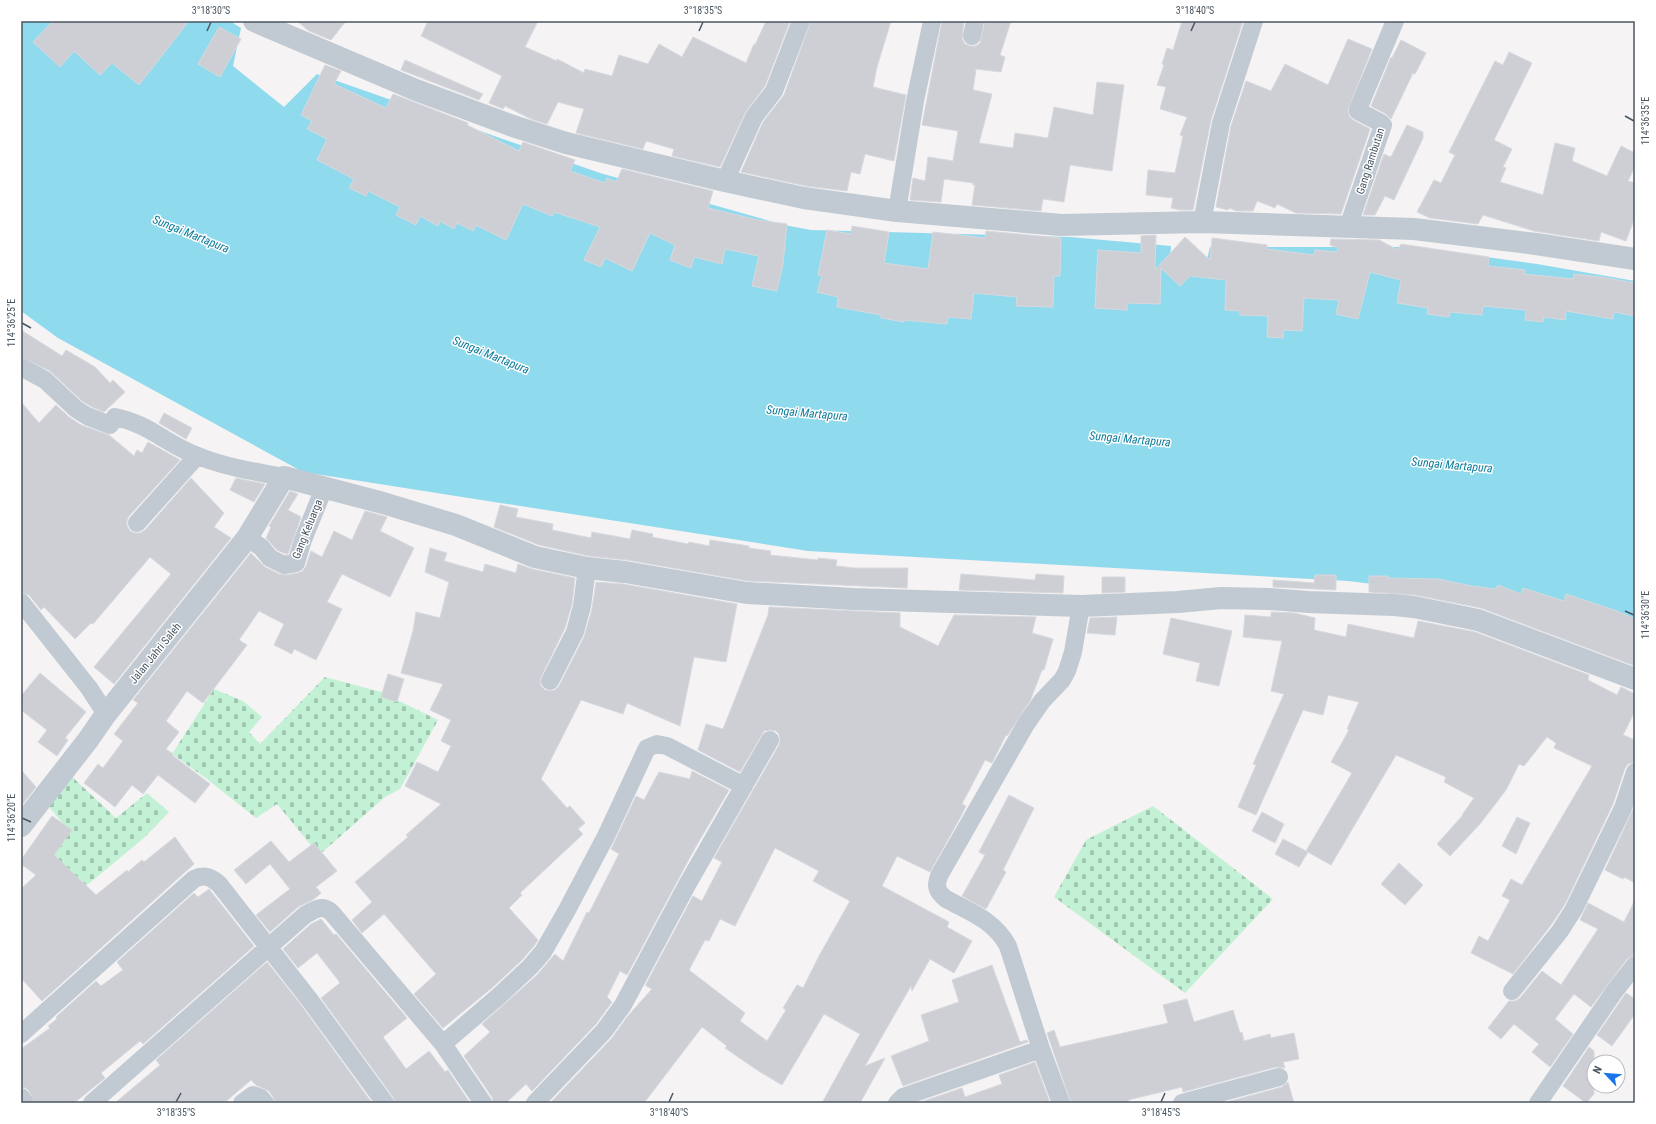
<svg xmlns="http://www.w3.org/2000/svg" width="1656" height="1124" viewBox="0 0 1656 1124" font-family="'Roboto Condensed',sans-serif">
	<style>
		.cemetery { fill: url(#cemetery-stones) }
		.water { fill: #90daee }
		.building { fill: #cdcfd5; stroke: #d7d9de; fill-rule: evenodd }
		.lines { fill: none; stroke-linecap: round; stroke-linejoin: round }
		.minor { stroke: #c1cad2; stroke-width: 18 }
		.tertiary { stroke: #c1cad2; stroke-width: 22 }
		.ticks { fill: none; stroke: #4a5661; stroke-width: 1.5 }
		.labels { text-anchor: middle; stroke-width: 3; stroke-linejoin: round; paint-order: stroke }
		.street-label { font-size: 11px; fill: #4a5661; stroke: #fff }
		.water-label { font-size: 12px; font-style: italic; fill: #0c7c9b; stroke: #fff }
		.neatline { fill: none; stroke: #4a5661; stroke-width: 1.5 }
		.ticks-label { font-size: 10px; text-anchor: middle; fill: #4a5661 }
	</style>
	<defs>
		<pattern id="cemetery-stones" width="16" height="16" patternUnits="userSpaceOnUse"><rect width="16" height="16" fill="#c3f1d5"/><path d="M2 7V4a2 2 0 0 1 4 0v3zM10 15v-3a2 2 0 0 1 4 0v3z" fill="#a0c6b0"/></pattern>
	</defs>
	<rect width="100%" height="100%" fill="#f5f3f3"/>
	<path class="cemetery" d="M325 677 381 692 438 720 400 789 385 797 319 855 277 804 256 818 207 779 172 754 214 689 243 701 262 717 249 732 260 744Z
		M69 774 116 818 147 793 169 812 145 837 86 886 68 868 54 881 40 868 70 832 46 803Z
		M1153 806 1273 899 1185 993 1054 897 1086 840Z"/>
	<path class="water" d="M21 21H230L241 28 233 66 284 107 317 74 600 173 784 225 811 230 1070 237 1171 246 1169 273 1203 276 1210 247H1415L1537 264 1635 281V643L1505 600 1348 581 808 551 303 472 58 338 21 311Z"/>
	<path class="building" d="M53 21H189L139 85 112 63 100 75 74 51 60 67 33 42Z
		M297 21H346L331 40 309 31Z
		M428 21H538L525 47 557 61V59L584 73 585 69 612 76 619 55 648 64 659 44 682 57 693 37 746 63 754 44 755 45 766 21H790L765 86 745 113 720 167 672 156 674 149 646 141 643 149 576 133 584 109 558 102 547 124 531 119 505 106 503 109 489 103 502 76 421 36Z
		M811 21H891L877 67 873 87 906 95 894 161 865 154 860 174 851 172 847 191 806 186 741 172 763 122 784 95Z
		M942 21H964L962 39 965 44 970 46H976L980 43 985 21H1011L1000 55 1005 57 1001 72 976 69 973 90 992 94 979 143 1013 148 1015 133 1048 138 1054 107 1093 115 1097 82 1124 85 1112 171 1070 165 1064 202 1043 199 1041 211 972 205 975 185H973V183L944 179 941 202 910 200 913 178 925 181 928 157 953 161 958 131 922 125Z
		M1182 21H1243L1211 120 1193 210H1180L1171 208 1173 198 1146 195 1148 170 1175 173 1183 136 1180 135 1187 117 1160 109 1166 87 1157 85 1164 65 1162 64 1167 48 1173 50Z
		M219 27 241 39 220 77 198 64Z
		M1348 39 1372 49 1348 109 1349 116 1353 120 1370 129 1341 214 1296 213 1277 204 1275 208 1257 201 1253 211H1237L1229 208 1228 210 1216 207 1231 126 1246 81 1271 91 1285 64 1328 85Z
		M1401 40 1426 53 1415 74 1413 73 1391 119 1386 114 1371 106 1391 57 1392 58Z
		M1509 52 1532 63 1494 140 1512 149 1503 167 1506 168 1500 182 1543 195 1555 143 1575 148 1572 161 1607 176 1621 146 1635 153V166L1628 181 1635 183V217L1626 241 1601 232 1599 241 1534 231 1483 215 1478 224 1430 218 1417 212 1434 180 1441 183 1455 155 1449 152 1495 61 1503 65Z
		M405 60 483 94 479 100 401 70Z
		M325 65 341 71 334 84 386 108 393 94 468 123 467 125 519 151 523 142 575 160 570 171 605 183 607 178 616 182 622 169 713 191 708 208 758 220 787 224 783 264 777 291 752 286 759 256 725 249 722 264 694 257 691 268 670 260 675 245 650 233 632 271 605 258 601 267 584 260 600 227 554 212 552 216 523 204 506 240 476 225 473 231 457 223 454 229 440 221 438 226 420 216 416 225 396 215 400 207 368 191 366 196 349 188 354 179 317 160 327 139 307 129 312 121 301 115Z
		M1407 125 1423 132V138L1394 200 1385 196 1375 215H1363L1384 154 1391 157Z
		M852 226 889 232 884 263 928 269 933 232 985 238 986 231 1061 238 1060 276H1054L1053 307 1016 306 1017 297 974 293 971 319 948 317 947 324 904 320V322L881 318V315L837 307 838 297 817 292 822 276 818 275 827 230 851 234Z
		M1156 235 1155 270 1185 237 1210 260 1212 238 1267 245V249L1314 255 1315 250 1337 252 1338 248 1330 245 1331 239 1379 240 1398 250 1401 244 1489 257 1488 266 1525 270 1524 274 1573 279 1574 274 1601 277 1635 283V316L1614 312 1613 319 1566 311 1565 320 1544 317 1543 322 1525 320 1526 310 1483 306 1482 315 1450 312 1449 317 1427 314 1428 308 1397 303 1401 280 1370 272 1358 319 1336 314 1339 300 1304 298 1302 331 1283 330V338L1267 337 1268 316 1240 315V311L1225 310 1226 280 1190 276 1180 286 1161 268 1160 304 1127 303V310L1095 308 1098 250 1141 253V236Z
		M21 330 62 356 66 350 95 367 110 383 113 380 125 392 104 412 92 407 82 401 50 371 21 357Z
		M21 402 39 423 56 405 69 417 81 425 109 435 134 456 137 450 142 453 148 442 180 460 129 516 127 520V526L130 531 135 533H140L145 530 191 478 224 513 214 527 231 538 114 684 94 667 171 574 150 557 93 624 91 623 75 639 44 607 41 610 29 595 21 592Z
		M164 413 192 428 186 439 159 423Z
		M236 478 265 484 254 502 230 490Z
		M290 491 298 494 288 510 301 517 288 554H286L277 550 266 538 271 527 269 526Z
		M500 505 518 509 516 517 553 524 552 530 591 538 592 532 630 539 632 530 653 534 652 537 688 544 689 542 709 546 710 540 749 546V548L771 551 770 555 818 560V558L837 560 836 566 854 568H908L907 588 748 581 627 560 589 556 539 545 494 527Z
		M365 511 387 517 380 531 414 548 390 597 342 574 327 602 342 609 316 660 294 649 292 654 274 645 284 624 259 611 239 640 247 645 203 703 187 691 166 721 179 732 166 749 173 754 172 755 210 784 195 803 158 775 143 794 132 785 115 807 84 783 98 764 103 768 123 741 114 734 138 703 133 700 251 553 265 567 279 574 286 575 298 573 303 571 306 566 311 551 322 557 334 531 352 540Z
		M430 548 447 553 444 561 483 572 485 564 516 573 518 564 532 569 575 578 572 604 565 628 541 677 540 681 541 686 545 690 550 691 555 690 559 686 584 637 592 609 596 582 623 584 737 604 726 662 694 657 680 726 627 703 623 714 581 700 541 779 567 808 570 806 585 823 578 829 583 834 520 893 522 895 509 908 538 940 534 946 522 960 493 987 443 1028 414 994 436 974 384 914 362 933 352 920 372 902 355 882 408 837 406 835 441 804 405 786 417 762 438 772 451 746 441 741 451 720 430 710 443 684 401 673 413 631 416 612 440 618 449 582 425 572Z
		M961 574 1035 580 1036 574 1064 576 1063 593 959 590Z
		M1315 575H1336V590L1273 587V580L1314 583Z
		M1369 576H1388V578L1438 579 1472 586 1496 589 1498 585 1521 594 1523 588 1564 601 1566 594 1617 611 1635 619V666L1481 608 1415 595 1369 592Z
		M1102 577H1125V592L1102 593Z
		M769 607 900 613V627L938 646 954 615 1036 617 1032 633 1053 639 1044 670H1042L1030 701 1007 736 1006 735 992 763 985 760 962 804 966 806 961 816 930 872 897 856 882 886 949 922 947 927 972 941 954 973 930 959 912 991 911 986 865 1066 885 1058 860 1103H822L860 1034 824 1014 782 1085 757 1070 725 1048 727 1046 702 1027 644 1103H550L612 1038 627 1017 652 989 646 986V984L693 896 702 901 722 862 714 858 779 745 780 740 779 734 776 731 770 730 764 731 740 772 698 750 706 724 723 729 768 615ZM775 848 819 871 813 881 850 901 819 956 803 988 797 985 783 1008 786 1010 767 1041 740 1021 745 1013 689 970 705 940 709 941 720 919 735 926Z
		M1271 612 1294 613 1315 618 1314 630 1346 637 1348 624 1414 638 1418 621 1475 632 1589 675 1588 680 1617 695 1621 687 1635 694V711L1623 735 1635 740V762L1628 764 1625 768 1613 804 1565 904 1551 925 1513 974 1471 953 1479 936 1488 941 1510 900 1502 896 1511 879 1522 885 1592 766 1554 748 1556 743 1547 737 1524 766 1519 764 1506 790 1480 824 1450 856 1437 844 1463 815H1462L1474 798 1444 782 1446 777 1396 755 1331 865 1306 851 1352 773 1331 762 1349 730 1347 729 1359 702 1328 695 1323 715 1303 710 1256 815 1238 807 1256 765 1253 764 1284 694 1271 691 1282 641 1243 637 1245 615 1271 617Z
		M1117 617 1115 635 1087 633 1090 618Z
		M1171 618 1232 631 1219 686 1196 681 1200 663 1163 654Z
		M40 673 86 712 65 738 68 740 57 756 38 742 47 730 21 710V696Z
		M388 674 404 679 397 702 381 697Z
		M21 770 36 787 21 806Z
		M692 771 729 790 695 848 627 975 620 971 607 997 612 1002 596 1024 532 1091 526 1084 506 1103H493L492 1097 464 1056 490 1032 482 1024 537 975 555 954 563 961 587 912 589 913 619 854 611 849 636 796 644 800 659 772 690 779Z
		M1009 795 1034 808 1003 870 1006 872 986 909 962 896 985 855 979 852Z
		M1635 805V883L1624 877 1623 879 1605 870Z
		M1262 812 1284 824 1275 843 1252 831Z
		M52 816 72 830 54 855 96 895 127 870 128 872 142 860 144 862 175 837 194 864 42 1001 21 978V889L36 875 21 864V860Z
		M1517 817 1530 823 1516 854 1502 846Z
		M1283 839 1308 852 1299 867 1275 854Z
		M271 841 289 862 314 843 337 871 316 887 321 893 314 899 298 907 270 932 256 915 290 889 270 864 246 884 234 870Z
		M1399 863 1423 885 1405 905 1381 884Z
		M209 889 254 946 143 1044 140 1041 101 1073 105 1078 74 1103H35L29 1091 26 1088 21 1087V1049L50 1028 48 1026 57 1019 56 1017 96 981 101 986 123 970 117 962 194 893 198 897Z
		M1635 900V952L1633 955 1627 959 1591 1007 1574 994 1555 1019 1573 1034 1550 1067 1532 1052 1539 1044 1514 1024 1501 1039 1488 1028 1509 1001H1515L1520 998 1542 971 1561 985 1598 929 1580 920 1588 903 1624 922Z
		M321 919 334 935 336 934 407 1018 383 1037 406 1069 429 1051 445 1072 448 1070 470 1103H395L393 1097 321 998 340 983 338 980 317 953 298 968 283 949 311 924Z
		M267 962 301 1005 372 1103H275L273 1097 269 1091 256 1085 251 1080 224 1103H115L160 1065 156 1060Z
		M992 965 1020 1042 1027 1040 1028 1042 903 1086 891 1056 929 1041 921 1015 959 1002 952 980Z
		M1626 993 1635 999V1014L1612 1046 1597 1035Z
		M1187 999 1194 1022 1233 1010 1240 1033 1242 1032 1244 1041 1270 1034 1271 1038 1294 1033 1299 1059 1283 1062 1285 1068 1276 1067 1183 1092 1182 1087 1128 1100 1129 1103H1071L1047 1033 1054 1030 1060 1047 1164 1024 1168 1023 1163 1005Z
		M1589 1047 1594 1051V1094L1586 1103 1563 1086Z
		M1035 1062 1050 1103H918L962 1088 965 1097 1002 1084 999 1075Z
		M1288 1082 1294 1103H1223L1282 1087Z"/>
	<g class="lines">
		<path class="minor" d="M972 36 975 21
			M725 181 754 117 774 91 801 21
			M897 211 915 101 932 21
			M1202 222 1221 123 1254 21
			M1348 227 1383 125 1381 123 1358 111V109L1395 21
			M21 367 45 380 76 409 87 416 110 425 115 417C150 424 167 445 198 456 225 467 256 472 284 477
			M137 523 197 456
			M247 538 261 547 270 558 284 565 296 563 303 540 324 488
			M21 602 89 688 106 714
			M550 681 575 632 582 606 587 568
			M1512 991 1560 931 1574 909 1623 808 1635 772
			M21 1034 194 879C204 874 211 877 219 884L309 999 385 1103
			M443 1044 500 995 530 967 543 952 567 910 606 836 647 748 657 744 667 746 744 786
			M21 1097 25 1103
			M92 1103 305 915C315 909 323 904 332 913L443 1044 483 1103
			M242 1103 253 1095 261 1098 265 1103
			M535 1103 604 1031 623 1005 687 885 770 740
			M897 1103 903 1097 1041 1049
			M1061 1103 1041 1049 1008 946C994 920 970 912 946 899 936 891 935 885 940 874L1026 724 1042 701 1062 680 1067 671 1073 652 1081 606
			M1182 1103 1279 1077
			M1538 1103 1614 992 1635 965"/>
		<path class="tertiary" d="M254 21 416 90 510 125 566 143 725 181 804 198 897 211 1061 225 1202 222 1414 229 1536 244 1635 259
			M21 826 88 740 106 714 247 538 284 477 383 503 456 525 535 557 587 568 625 572 747 593 853 599 1081 606 1178 602 1221 598 1269 599 1308 602 1394 605 1414 607 1478 620 1635 679"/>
	</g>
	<path class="ticks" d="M207 31 211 22M699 31 703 22M1191 31 1195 22M1625 116 1634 121M22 323 31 328M1625 611 1634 615M22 818 31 822M176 1102 181 1093M669 1102 673 1093M1161 1102 1165 1093"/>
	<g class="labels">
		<g class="street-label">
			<text transform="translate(1370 161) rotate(-72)" y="4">Gang Rambutan</text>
			<text transform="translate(307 529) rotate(-68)" y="4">Gang Keluarga</text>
			<text transform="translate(155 653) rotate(-51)" y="4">Jalan Jahri Saleh</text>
		</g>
		<g class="water-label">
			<text transform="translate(191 234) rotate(22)" y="4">Sungai Martapura</text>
			<text transform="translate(491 355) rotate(22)" y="4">Sungai Martapura</text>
			<text transform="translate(807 413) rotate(5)" y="4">Sungai Martapura</text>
			<text transform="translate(1130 439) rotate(5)" y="4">Sungai Martapura</text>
			<text transform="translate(1452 465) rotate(5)" y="4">Sungai Martapura</text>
		</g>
	</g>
	<rect width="1656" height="1124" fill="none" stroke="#ffffff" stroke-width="44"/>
	<g transform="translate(1606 1074) rotate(296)"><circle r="19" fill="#ffffff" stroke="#b7bbc0"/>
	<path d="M0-3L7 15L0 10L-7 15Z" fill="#1a73e8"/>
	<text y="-6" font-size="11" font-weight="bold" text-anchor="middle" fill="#4a5661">N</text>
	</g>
	<rect x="22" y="22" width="1612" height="1080" class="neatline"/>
	<g class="ticks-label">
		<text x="211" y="14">3°18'30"S</text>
		<text x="703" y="14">3°18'35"S</text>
		<text x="1195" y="14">3°18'40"S</text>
		<text transform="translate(1645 121) rotate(-90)" y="4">114°36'35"E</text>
		<text transform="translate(11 323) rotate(-90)" y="4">114°36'25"E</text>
		<text transform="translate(1645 615) rotate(-90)" y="4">114°36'30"E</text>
		<text transform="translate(11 818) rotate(-90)" y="4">114°36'20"E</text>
		<text x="176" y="1116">3°18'35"S</text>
		<text x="669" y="1116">3°18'40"S</text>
		<text x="1161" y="1116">3°18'45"S</text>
	</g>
</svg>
